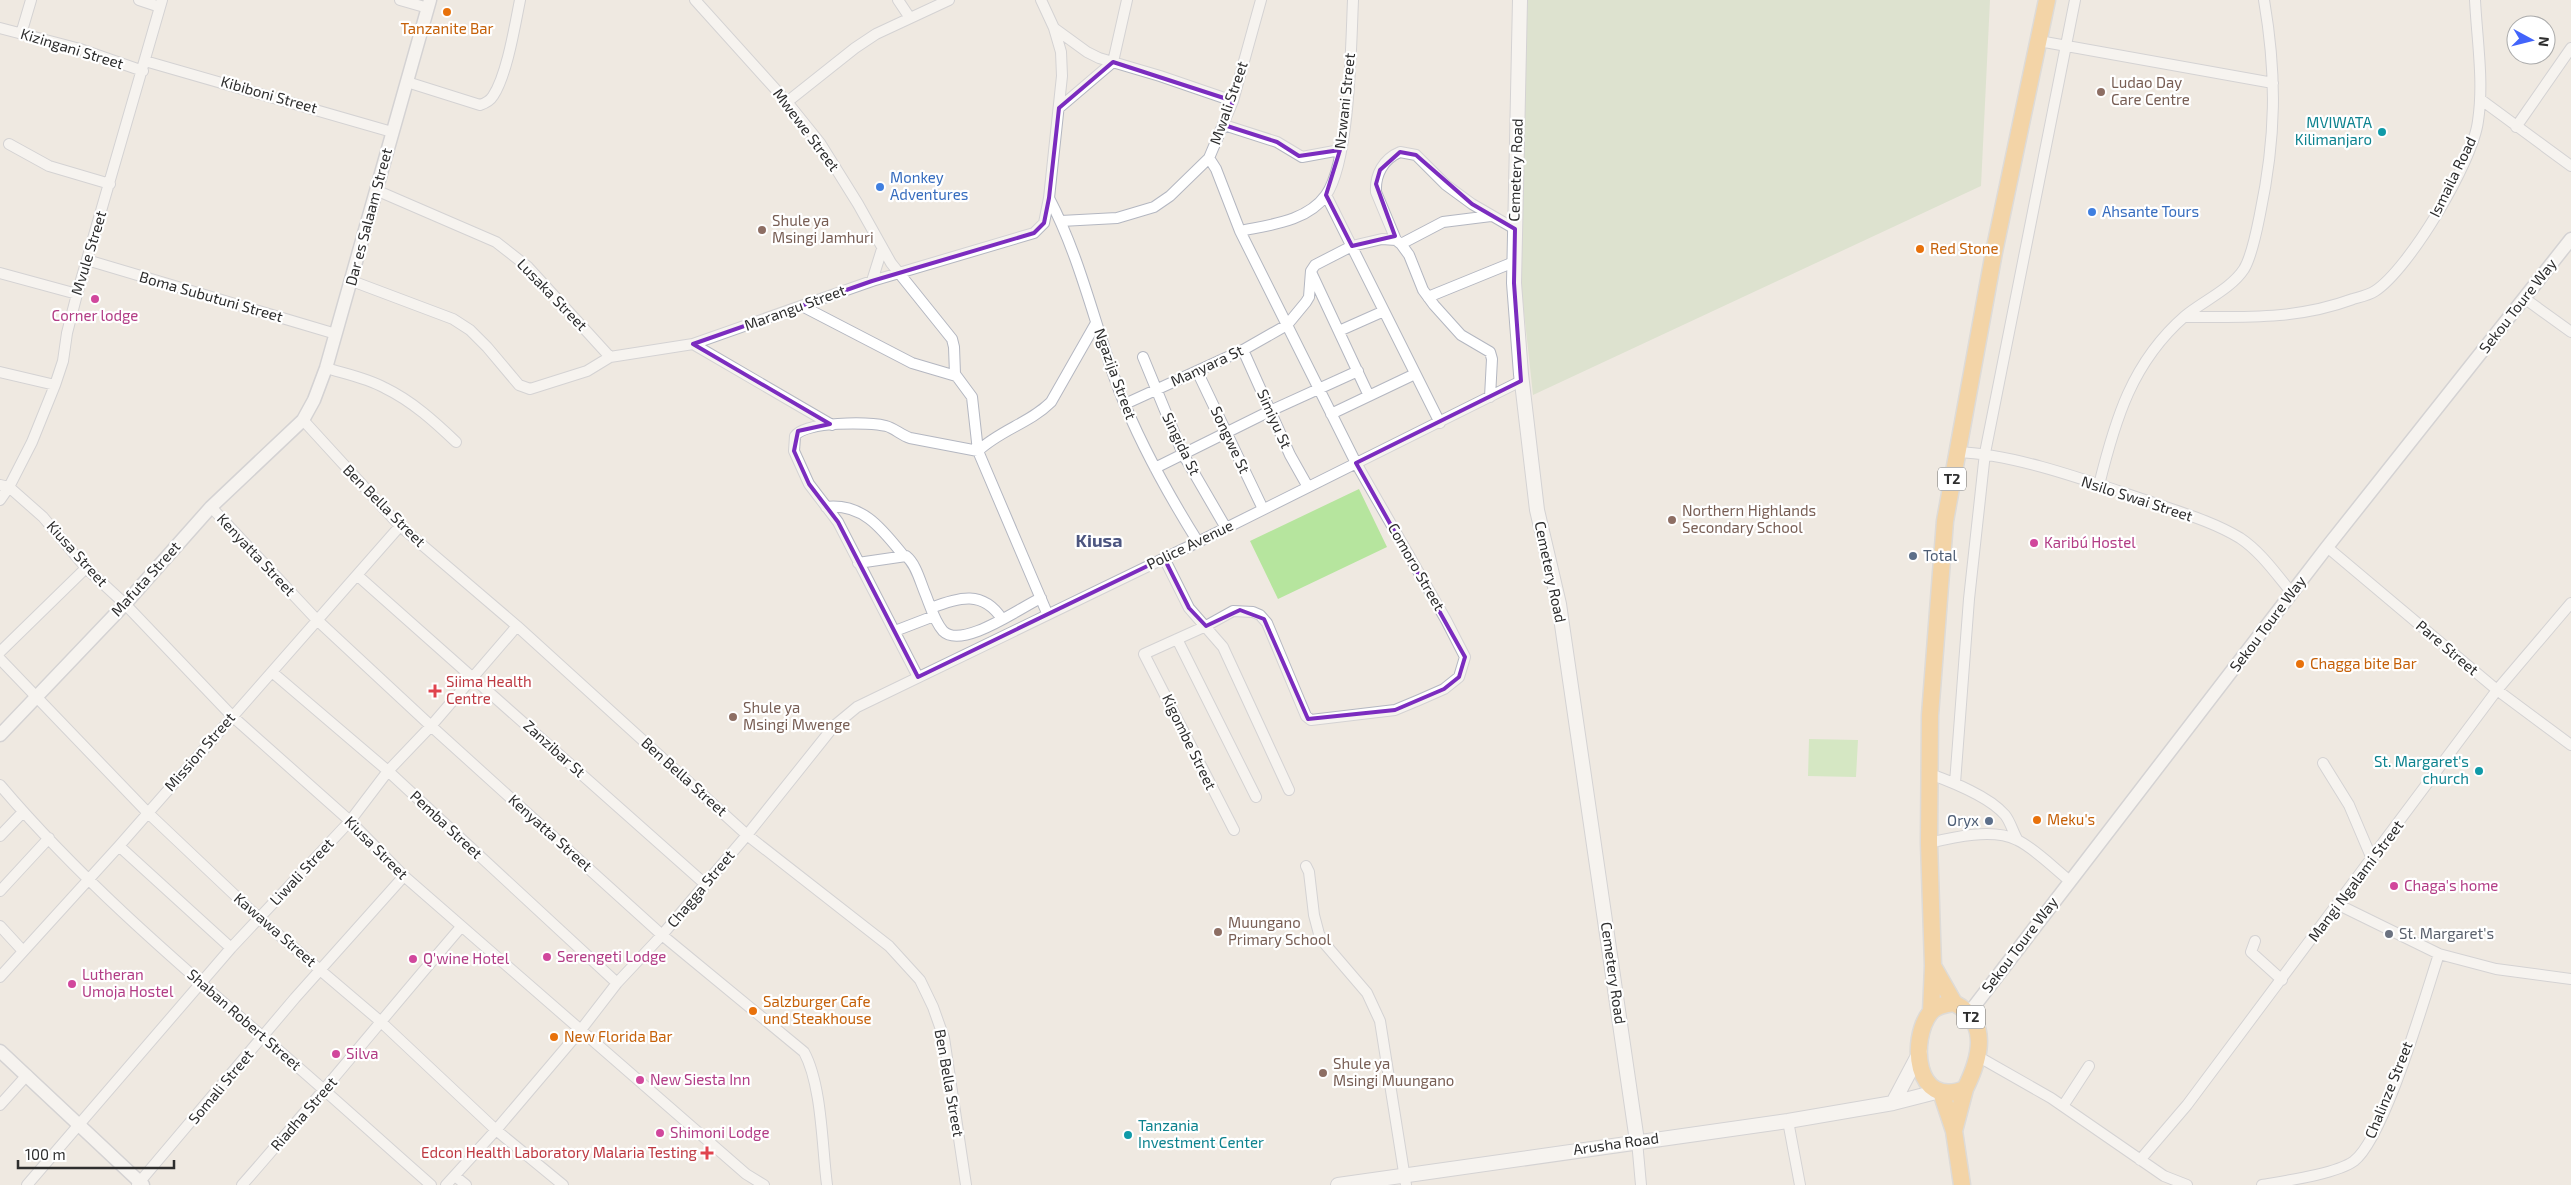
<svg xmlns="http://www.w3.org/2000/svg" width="2571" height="1185" viewBox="0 0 2571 1185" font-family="'Exo 2',sans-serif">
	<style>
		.green { fill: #b6e59e }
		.cemetery { fill: #c8d9b8 }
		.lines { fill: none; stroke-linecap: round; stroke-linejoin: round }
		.minor-casing { stroke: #b4b7c1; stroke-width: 12 }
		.tertiary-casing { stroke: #b4b7c1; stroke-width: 15 }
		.secondary-casing { stroke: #b4b7c1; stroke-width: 16 }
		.trunk-casing { stroke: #c9c9c9; stroke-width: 19 }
		.minor { stroke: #fff; stroke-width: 10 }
		.tertiary { stroke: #fff; stroke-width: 12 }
		.secondary { stroke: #fff; stroke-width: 14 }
		.trunk { stroke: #f8ba60; stroke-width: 16 }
		.marked { fill: none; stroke: #7b2cbf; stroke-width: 4; stroke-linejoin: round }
		.food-dot { fill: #e8710a; stroke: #fff; stroke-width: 2 }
		.education-dot { fill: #8d6e63; stroke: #fff; stroke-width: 2 }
		.culture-dot { fill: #0f9aa8; stroke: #fff; stroke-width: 2 }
		.shop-dot { fill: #3f7fe0; stroke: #fff; stroke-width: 2 }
		.hotel-dot { fill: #d1479c; stroke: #fff; stroke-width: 2 }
		.service-dot { fill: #5c6f8a; stroke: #fff; stroke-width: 2 }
		.health-dot { fill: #e0444e; stroke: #fff; stroke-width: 2 }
		.worship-dot { fill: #6b7280; stroke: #fff; stroke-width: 2 }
		.labels { text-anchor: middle; stroke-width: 4.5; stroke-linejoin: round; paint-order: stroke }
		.shield { fill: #fff; stroke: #6d6d6d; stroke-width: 1 }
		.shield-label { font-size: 14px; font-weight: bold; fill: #2e2e2e }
		.food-label { font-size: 15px; fill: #c56008; stroke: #fff; text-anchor: start }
		.street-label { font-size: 15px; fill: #2e2e2e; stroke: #fff }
		.education-label { font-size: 15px; fill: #785e54; stroke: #fff; text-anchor: start }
		.culture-label { font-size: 15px; fill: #0d838f; stroke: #fff; text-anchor: end }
		.shop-label { font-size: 15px; fill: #366cbe; stroke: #fff; text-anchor: start }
		.hotel-label { font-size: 15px; fill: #b23c85; stroke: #fff; text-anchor: start }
		.service-label { font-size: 15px; fill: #4e5e75; stroke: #fff; text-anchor: start }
		.health-label { font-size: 15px; fill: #be3a42; stroke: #fff; text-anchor: start }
		.worship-label { font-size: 15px; fill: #5b616d; stroke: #fff; text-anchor: start }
		.quarter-label { font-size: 18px; font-weight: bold; fill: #4d5680; stroke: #fff }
	</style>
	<rect width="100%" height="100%" fill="#efe9e1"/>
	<path class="green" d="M1359 489 1387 547 1278 599 1250 541Z
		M1809 739 1858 740 1856 777 1808 776Z"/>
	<path class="cemetery" d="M1525 0H1990L1981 186 1533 395 1521 284Z"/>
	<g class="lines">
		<defs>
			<path id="minor" d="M139 0 160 7
				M400 0 428 8
				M695 0 787 102 820 143 858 204 891 263 952 339 954 347 955 374 972 397 978 451 1047 613
				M898 0 910 18
				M0 28 80 49 143 71
				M1054 28 1087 52 1099 58 1160 76 1233 101
				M21 34 31 0
				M2039 41 2273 83
				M145 61 392 132
				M407 82 480 105C486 103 490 101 493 96 507 75 515 25 520 0
				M2480 99 2571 166
				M787 102 855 48 876 34 949 0
				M1059 108 1113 62 1127 0
				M1224 125 1277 142 1302 157 1340 150
				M2516 127 2571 48
				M9 144 49 166 110 184
				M1209 158 1216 169 1240 231 1356 463 1446 620 1465 657 1459 677 1444 689 1419 700 1395 710 1311 720 1306 716 1267 623 1260 615 1253 612 1233 611 1206 626 1144 654 1234 830
				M378 191 496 242 528 267 610 357
				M1326 195 1440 423
				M1049 198C1081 259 1095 327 1119 390 1140 444 1168 494 1198 542
				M1061 221 1117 218 1154 207 1170 196 1209 158 1233 101 1261 0
				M1240 231C1268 225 1307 222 1326 195 1350 161 1351 44 1353 0
				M1396 240 1376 192C1375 175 1383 159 1400 152L1416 155 1446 185 1472 204 1515 229
				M1401 244 1443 222 1491 216
				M87 260 336 334
				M1311 272 1369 396
				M0 273 77 294
				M352 281 453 319 470 330 487 347 519 385 530 389 587 371 610 357 693 344 872 281 1034 233 1044 223 1049 198 1062 76 1061 52 1054 28 1041 0
				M872 281 882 249
				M1428 297 1514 262
				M2524 298 2571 332
				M802 306 912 363 956 376
				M2185 317C2244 317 2296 320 2353 299 2360 297 2369 295 2375 291 2409 269 2473 162 2478 121 2484 82 2477 40 2475 0
				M1339 331 1384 311
				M693 344 832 425
				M1243 350 1290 455 1308 487
				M1143 357 1183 454 1226 528
				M326 368C346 374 367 378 385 388 412 401 435 422 456 442
				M1197 371 1263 509
				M0 372 55 385
				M1125 404 1243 350 1287 325 1306 302 1309 297 1311 271 1315 265 1352 246 1382 239 1396 240 1401 244 1409 255 1423 290 1434 305 1461 335 1490 352 1492 359 1490 397
				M1331 414 1415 374
				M303 420 400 526 517 626 747 835 889 946 920 980 933 1007 944 1038 966 1185
				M1957 452C2016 454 2091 482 2148 501 2179 512 2212 521 2240 538 2261 552 2276 574 2292 593
				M1155 468 1270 411 1358 371
				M0 485 9 487 43 517 86 568 125 604 232 716 350 821 404 876 746 1174 764 1185
				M2099 485C2115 420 2132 362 2185 316 2203 301 2231 289 2244 269 2252 256 2257 229 2260 214 2276 138 2277 76 2264 0
				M0 500 9 487 32 442 55 385 63 361 67 333 77 294 162 0
				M211 507 316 619 431 726 662 935 804 1052C822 1085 822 1147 827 1185
				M826 507C863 503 882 529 903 555
				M2327 547 2497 690 2571 745
				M1164 558 1189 608 1223 647 1289 790
				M858 563 906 556C916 564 920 581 925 593 930 605 934 621 943 631 962 650 1021 607 1041 598
				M357 575 705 884
				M931 608C959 597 983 590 1002 619
				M895 631 934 616
				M1177 639 1256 797
				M0 652 86 568
				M0 659 147 812 259 918 380 1021 496 1130 563 1185
				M272 672 388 771 617 983
				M918 677 838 522 809 484 794 451 795 436C805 421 869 422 886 426 894 428 901 435 910 438L978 451C1000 430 1030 423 1051 402L1096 323
				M2323 763 2349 805 2372 859
				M1930 774C1952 782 1989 796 2005 815 2010 821 2013 832 2017 839
				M1955 783 1969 599 1985 453 2075 0
				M0 785C78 877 172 958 263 1037 320 1085 375 1136 431 1185
				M0 836 23 812
				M1929 843C1954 837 1993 828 2017 840 2033 847 2055 869 2070 881
				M119 846 231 948
				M1306 866 1309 872 1314 915 1319 934 1325 944 1367 993 1380 1021 1406 1185
				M0 891 49 838
				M2339 905 2439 954 2496 969 2571 979
				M0 926 23 951
				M2255 941 2251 952 2282 980
				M0 977 119 846 400 526
				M1979 1057 2051 1098 2164 1176 2187 1185
				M0 1105 27 1075
				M2063 1106 2089 1066
				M1788 1121 1800 1185
				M1637 1141 1641 1185
				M2140 1160 2187 1105 2497 690 2571 603
				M455 1176 466 1185
				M27 1185 231 948 350 821 388 771 431 726 517 626
				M137 1185 295 998 404 876
				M242 1185C317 1100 388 1012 461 927
				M446 1185 496 1130 580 1031 617 983 662 935 747 835 834 726 857 707 1198 542 1521 381
				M2262 1185C2285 1181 2336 1174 2354 1161 2385 1137 2425 996 2439 954"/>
			<path id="tertiary" d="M0 735 125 604 211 507 303 420 314 400 326 368 430 0
				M1969 1013 2327 547 2571 239
				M0 1051 143 1185"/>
			<path id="secondary" d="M1520 0 1514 283 1521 374 1537 510 1559 604 1637 1141
				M1893 1103 1920 1052
				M1338 1185 1788 1121 1893 1103 1936 1092"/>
			<path id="trunk" d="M1933 966 1954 1003
				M1954 1003C1991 1022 1980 1059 1965 1089 1914 1109 1910 1039 1930 1013 1935 1006 1946 1004 1954 1003Z
				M1931 1012 1933 966 1929 843 1930 715 1945 521 1994 252 2047 0
				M1941 1092 1954 1131 1962 1185
				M1954 1131 1965 1089"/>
		</defs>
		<use href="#minor" class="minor-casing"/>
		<use href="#tertiary" class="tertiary-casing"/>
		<use href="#secondary" class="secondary-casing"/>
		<use href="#trunk" class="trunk-casing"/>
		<use href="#minor" class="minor"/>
		<use href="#tertiary" class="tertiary"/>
		<use href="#secondary" class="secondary"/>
		<use href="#trunk" class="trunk"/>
	</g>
	<path d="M0 0H2571V1185H0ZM1113 62 1233 101 1224 125 1277 142 1299 156 1340 150 1326 195 1352 246 1395 236 1376 184 1380 170 1400 152 1416 155 1472 204 1515 229 1514 283 1521 381 1356 463 1465 657 1459 677 1444 689 1395 710 1308 719 1264 619 1240 610 1206 626 1189 608 1164 558 918 677 838 522 809 484 794 451 798 431 830 424 693 344 872 281 1034 233 1044 223 1049 198 1059 108Z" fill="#efe9e1" fill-opacity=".55" fill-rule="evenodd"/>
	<path class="marked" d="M1113 62 1233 101 1224 125 1277 142 1299 156 1340 150 1326 195 1352 246 1395 236 1376 184 1380 170 1400 152 1416 155 1472 204 1515 229 1514 283 1521 381 1356 463 1465 657 1459 677 1444 689 1395 710 1308 719 1264 619 1240 610 1206 626 1189 608 1164 558 918 677 838 522 809 484 794 451 798 431 830 424 693 344 872 281 1034 233 1044 223 1049 198 1059 108Z"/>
	<g class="food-dot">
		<circle cx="447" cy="12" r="5"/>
		<circle cx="1920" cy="249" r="5"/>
		<circle cx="2300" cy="664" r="5"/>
		<circle cx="2037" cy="820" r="5"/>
		<circle cx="753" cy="1011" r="5"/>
		<circle cx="554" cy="1037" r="5"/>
	</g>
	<g class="education-dot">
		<circle cx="2101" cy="92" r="5"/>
		<circle cx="762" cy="230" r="5"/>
		<circle cx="1672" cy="520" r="5"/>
		<circle cx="733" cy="717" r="5"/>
		<circle cx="1218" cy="932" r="5"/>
		<circle cx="1323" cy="1073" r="5"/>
	</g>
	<g class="culture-dot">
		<circle cx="2382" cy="132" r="5"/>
		<circle cx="2479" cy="771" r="5"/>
		<circle cx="1128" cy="1135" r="5"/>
	</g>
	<g class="shop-dot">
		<circle cx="880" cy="187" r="5"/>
		<circle cx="2092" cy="212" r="5"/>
	</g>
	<g class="hotel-dot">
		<circle cx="95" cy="299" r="5"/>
		<circle cx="2034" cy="543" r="5"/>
		<circle cx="2394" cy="886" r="5"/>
		<circle cx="547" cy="957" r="5"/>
		<circle cx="413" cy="959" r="5"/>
		<circle cx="72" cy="984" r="5"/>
		<circle cx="336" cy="1054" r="5"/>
		<circle cx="640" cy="1080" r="5"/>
		<circle cx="660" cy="1133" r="5"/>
	</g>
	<g class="service-dot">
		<circle cx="1913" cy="556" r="5"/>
		<circle cx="1989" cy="821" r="5"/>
	</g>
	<g class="health-dot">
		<path d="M432.5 683.5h5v5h5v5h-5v5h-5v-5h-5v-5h5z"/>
		<path d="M704.5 1145.5h5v5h5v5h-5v5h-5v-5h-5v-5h5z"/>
	</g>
	<circle class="worship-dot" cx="2389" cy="934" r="5"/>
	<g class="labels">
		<g class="shield">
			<rect x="1938" y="467.5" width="28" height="23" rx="4"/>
			<rect x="1957" y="1005.5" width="28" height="23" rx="4"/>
		</g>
		<g class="shield-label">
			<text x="1952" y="484">T2</text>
			<text x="1971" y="1022">T2</text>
		</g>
		<g class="food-label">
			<text x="447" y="34" text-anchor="middle">Tanzanite Bar</text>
			<text x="1930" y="254">Red Stone</text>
			<text x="2310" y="669">Chagga bite Bar</text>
			<text x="2047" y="825">Meku's</text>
			<text x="763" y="1007">Salzburger Cafe<tspan x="763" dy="17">und Steakhouse</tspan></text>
			<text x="564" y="1042">New Florida Bar</text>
		</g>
		<g class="street-label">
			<text transform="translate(72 49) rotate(17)" y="5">Kizingani Street</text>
			<text transform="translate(269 95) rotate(16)" y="5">Kibiboni Street</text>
			<text transform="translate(1345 101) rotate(-84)" y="5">Nzwani Street</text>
			<text transform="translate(1229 103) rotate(-71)" y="5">Mwali Street</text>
			<text transform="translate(806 130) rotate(53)" y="5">Mwewe Street</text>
			<text transform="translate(1516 170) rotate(-88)" y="5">Cemetery Road</text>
			<text transform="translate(2453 177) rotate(-64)" y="5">Ismaila Road</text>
			<text transform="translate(369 217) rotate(-75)" y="5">Dar es Salaam Street</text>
			<text transform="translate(89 253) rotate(-73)" y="5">Mvule Street</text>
			<text transform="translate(552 295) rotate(46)" y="5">Lusaka Street</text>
			<text transform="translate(211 297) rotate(16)" y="5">Boma Subutuni Street</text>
			<text transform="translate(2518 306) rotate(-52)" y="5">Sekou Toure Way</text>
			<text transform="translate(795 308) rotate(-20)" y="5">Marangu Street</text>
			<text transform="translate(1207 366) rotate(-25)" y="5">Manyara St</text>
			<text transform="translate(1115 374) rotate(70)" y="5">Ngazija Street</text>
			<text transform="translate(1274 419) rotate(66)" y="5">Simiyu St</text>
			<text transform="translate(1230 440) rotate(65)" y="5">Songwe St</text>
			<text transform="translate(1181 444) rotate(64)" y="5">Singida St</text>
			<text transform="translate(2137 499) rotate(18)" y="5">Nsilo Swai Street</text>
			<text transform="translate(384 506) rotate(45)" y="5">Ben Bella Street</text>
			<text transform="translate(1190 545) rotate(-26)" y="5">Police Avenue</text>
			<text transform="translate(77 554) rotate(48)" y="5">Kiusa Street</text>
			<text transform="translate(256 555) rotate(47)" y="5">Kenyatta Street</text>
			<text transform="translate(1416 567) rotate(60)" y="5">Comoro Street</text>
			<text transform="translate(1550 572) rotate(78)" y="5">Cemetery Road</text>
			<text transform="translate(146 579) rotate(-48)" y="5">Mafuta Street</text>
			<text transform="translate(2268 624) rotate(-53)" y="5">Sekou Toure Way</text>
			<text transform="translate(2447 648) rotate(40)" y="5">Pare Street</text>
			<text transform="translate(1189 742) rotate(64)" y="5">Kigombe Street</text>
			<text transform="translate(554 749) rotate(42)" y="5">Zanzibar St</text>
			<text transform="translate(200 752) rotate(-49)" y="5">Mission Street</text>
			<text transform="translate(684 777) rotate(42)" y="5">Ben Bella Street</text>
			<text transform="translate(446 825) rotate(43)" y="5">Pemba Street</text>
			<text transform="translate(550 833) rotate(42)" y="5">Kenyatta Street</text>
			<text transform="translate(376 848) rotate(45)" y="5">Kiusa Street</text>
			<text transform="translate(302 872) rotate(-47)" y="5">Liwali Street</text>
			<text transform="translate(2356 881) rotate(-53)" y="5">Mangi Ngalami Street</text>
			<text transform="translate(701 889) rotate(-50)" y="5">Chagga Street</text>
			<text transform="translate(275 930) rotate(41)" y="5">Kawawa Street</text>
			<text transform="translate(2020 945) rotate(-53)" y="5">Sekou Toure Way</text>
			<text transform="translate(1613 973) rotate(82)" y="5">Cemetery Road</text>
			<text transform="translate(244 1020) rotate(41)" y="5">Shaban Robert Street</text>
			<text transform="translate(949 1083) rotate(80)" y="5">Ben Bella Street</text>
			<text transform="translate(221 1087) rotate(-50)" y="5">Somali Street</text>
			<text transform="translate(2389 1090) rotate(-68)" y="5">Chalinze Street</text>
			<text transform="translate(304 1114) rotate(-49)" y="5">Riadha Street</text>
			<text transform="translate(1616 1144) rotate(-8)" y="5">Arusha Road</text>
		</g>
		<g class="education-label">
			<text x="2111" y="88">Ludao Day<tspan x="2111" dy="17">Care Centre</tspan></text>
			<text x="772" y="226">Shule ya<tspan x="772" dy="17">Msingi Jamhuri</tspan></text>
			<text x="1682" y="516">Northern Highlands<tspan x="1682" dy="17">Secondary School</tspan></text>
			<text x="743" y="713">Shule ya<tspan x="743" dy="17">Msingi Mwenge</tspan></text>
			<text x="1228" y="928">Muungano<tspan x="1228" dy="17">Primary School</tspan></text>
			<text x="1333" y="1069">Shule ya<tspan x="1333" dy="17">Msingi Muungano</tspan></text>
		</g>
		<g class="culture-label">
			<text x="2372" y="128">MVIWATA<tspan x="2372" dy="17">Kilimanjaro</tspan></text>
			<text x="2469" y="767">St. Margaret's<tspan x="2469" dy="17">church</tspan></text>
			<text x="1138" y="1131" text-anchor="start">Tanzania<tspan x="1138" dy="17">Investment Center</tspan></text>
		</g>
		<g class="shop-label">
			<text x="890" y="183">Monkey<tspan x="890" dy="17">Adventures</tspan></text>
			<text x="2102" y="217">Ahsante Tours</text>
		</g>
		<g class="hotel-label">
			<text x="95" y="321" text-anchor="middle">Corner lodge</text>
			<text x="2044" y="548">Karibú Hostel</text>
			<text x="2404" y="891">Chaga's home</text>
			<text x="557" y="962">Serengeti Lodge</text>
			<text x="423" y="964">Q'wine Hotel</text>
			<text x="82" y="980">Lutheran<tspan x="82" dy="17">Umoja Hostel</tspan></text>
			<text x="346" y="1059">Silva</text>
			<text x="650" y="1085">New Siesta Inn</text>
			<text x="670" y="1138">Shimoni Lodge</text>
		</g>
		<g class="service-label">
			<text x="1923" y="561">Total</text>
			<text x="1979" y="826" text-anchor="end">Oryx</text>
		</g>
		<g class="health-label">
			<text x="446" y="687">Siima Health<tspan x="446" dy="17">Centre</tspan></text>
			<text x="697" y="1158" text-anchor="end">Edcon Health Laboratory Malaria Testing</text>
		</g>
		<g class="worship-label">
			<text x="2399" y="939">St. Margaret's</text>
		</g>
		<g class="quarter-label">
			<text x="1099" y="547">Kiusa</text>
		</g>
	</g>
	<g transform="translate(2531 40) rotate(97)"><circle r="24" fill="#ffffff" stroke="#ababab"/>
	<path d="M0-4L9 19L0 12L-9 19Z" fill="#4264fb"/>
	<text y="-8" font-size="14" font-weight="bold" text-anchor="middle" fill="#2e2e2e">N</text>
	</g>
	<path d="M18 1160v8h156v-8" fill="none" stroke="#2e2e2e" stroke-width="2.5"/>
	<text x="25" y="1160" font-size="15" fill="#2e2e2e" stroke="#ffffff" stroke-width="4" paint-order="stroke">100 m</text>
</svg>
